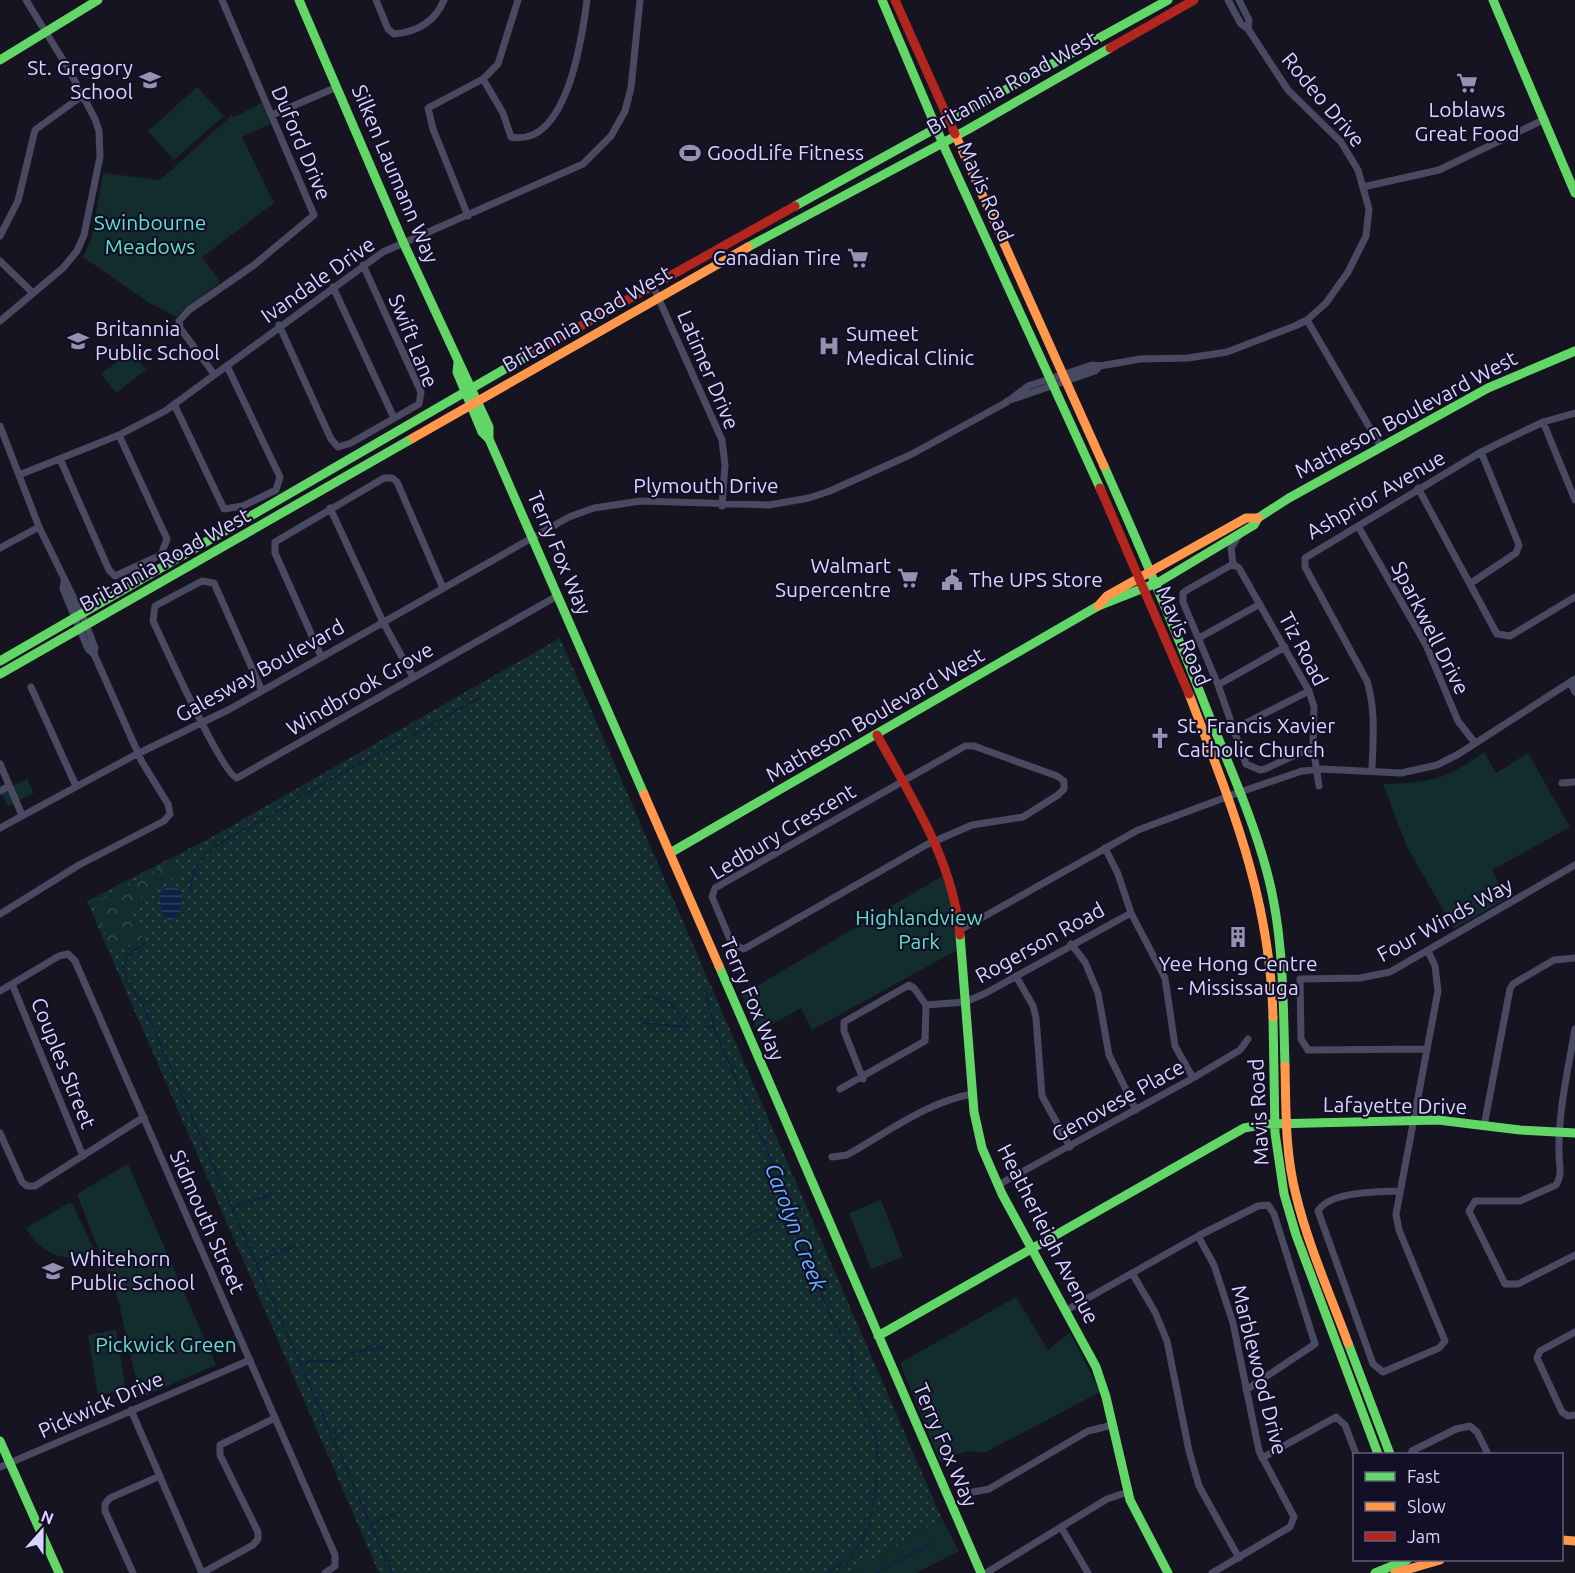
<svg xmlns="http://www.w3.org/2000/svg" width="1575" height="1573" viewBox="0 0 1575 1573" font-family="Ubuntu,sans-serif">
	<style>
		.grass { fill: url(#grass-dots) }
		.forest { fill: url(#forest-crowns) }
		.green { fill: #132c2d }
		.water { fill: url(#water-rules) }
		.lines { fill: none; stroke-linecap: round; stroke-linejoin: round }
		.stream { stroke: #0d2144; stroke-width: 1.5 }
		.street { stroke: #4a4962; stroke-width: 7 }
		.fast { stroke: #63d668; stroke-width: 9 }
		.slow { stroke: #ff974d; stroke-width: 9 }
		.jam { stroke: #b3261e; stroke-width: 9 }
		.labels { text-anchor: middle; stroke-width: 4.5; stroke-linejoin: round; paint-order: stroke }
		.poi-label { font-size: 21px; fill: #d9d4ff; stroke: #130f26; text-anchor: start }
		.street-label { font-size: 21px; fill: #d9d4ff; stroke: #130f26 }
		.park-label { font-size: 21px; fill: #5fe0c0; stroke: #130f26 }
		.water-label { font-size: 22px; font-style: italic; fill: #62b6ff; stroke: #130f26 }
	</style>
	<defs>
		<pattern id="grass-dots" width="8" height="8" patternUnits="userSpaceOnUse" patternTransform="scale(1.5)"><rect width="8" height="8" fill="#132c2d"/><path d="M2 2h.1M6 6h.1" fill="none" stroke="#354a4c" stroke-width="1.8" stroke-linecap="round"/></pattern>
		<pattern id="forest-crowns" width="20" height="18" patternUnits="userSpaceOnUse" patternTransform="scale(1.5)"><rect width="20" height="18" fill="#132c2d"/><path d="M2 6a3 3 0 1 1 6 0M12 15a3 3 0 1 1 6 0" fill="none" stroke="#354a4c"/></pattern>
		<pattern id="water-rules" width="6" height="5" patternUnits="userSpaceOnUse" patternTransform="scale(1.5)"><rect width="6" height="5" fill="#0d2144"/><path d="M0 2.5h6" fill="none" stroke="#304060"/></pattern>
	</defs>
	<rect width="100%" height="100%" fill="#161421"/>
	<path class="grass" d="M560 638 942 1519 849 1573H379L87 901 212 837Z"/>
	<path class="forest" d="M173 857 180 874 138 899 132 913 144 934 138 941 114 952 99 921 94 902 146 877Z"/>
	<path class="green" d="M197 87 224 116 174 160 148 131Z
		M262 103 270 124 242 137 274 203 202 257 220 282 176 317 148 302 83 257 91 240 103 173 160 180 232 115 234 117Z
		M131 351 146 370 116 393 101 374Z
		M1484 752 1496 773 1528 753 1570 827 1492 870 1507 898 1454 929 1407 847 1383 784C1429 783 1447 779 1484 752Z
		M27 779 34 793 8 806 1 792Z
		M944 875 955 916 957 950 812 1030 801 1008 758 1032 742 995Z
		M128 1164 216 1365 140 1398 119 1303 77 1194Z
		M881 1200 903 1257 871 1269 849 1213Z
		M69 1203 73 1205 95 1252C67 1265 40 1254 26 1228Z
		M1016 1297 1048 1350 1070 1332 1100 1392 984 1453C965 1449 957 1454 940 1462L900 1363Z
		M116 1330 126 1390 98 1395 88 1335Z
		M942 1519 959 1551 916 1573H849Z"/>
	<path class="water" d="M168 887 179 889 182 895 178 916 170 921 162 914 159 893Z"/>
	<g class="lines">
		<path class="stream" d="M190 891C192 882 193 872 198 864 213 838 276 818 301 796L479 698
			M146 943C109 962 126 979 143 1005L392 1573
			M705 990 716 1033 794 1214V1226L832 1320 851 1349 854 1366 851 1378 876 1439 879 1463
			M645 996 671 1003 688 1027
			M144 1003 154 999
			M643 1023 687 1027
			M704 1027 715 1026
			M232 1211C240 1200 259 1201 271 1194
			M769 1222 782 1218 793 1221
			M747 1236 763 1226
			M257 1265 260 1260 296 1246
			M300 1364 312 1360 342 1362 347 1354 385 1346
			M334 1439 349 1427
			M871 1517 877 1477
			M370 1524 394 1514
			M827 1573C849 1560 862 1549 869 1523
			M877 1573 932 1543"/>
		<path class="street" d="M376 0 388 29 394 34C417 32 435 22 444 0
			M1239 0 1249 20 1248 29
			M483 79 503 113 511 137C567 148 582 38 587 0
			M272 115 337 87
			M1363 187 1439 170 1545 119
			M468 216 433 129 428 108 483 79 498 64 518 0
			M0 236 18 201 35 130 82 96
			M0 261 33 293
			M653 286 722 440 725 465 722 506
			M333 287 394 418
			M1307 320 1381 447
			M0 321 63 268 77 251 84 235 100 157 99 131 95 119 68 68 26 0
			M279 325 331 439 338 447 351 443 419 404 421 392 363 265
			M214 374 180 328 179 321 189 310 254 265 314 215 222 0
			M1007 401 1095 371 1100 366
			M174 404 224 509 243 506 276 490 280 477 227 366
			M1543 422 1575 500
			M0 426 39 527 84 619 95 648 94 654 142 762 168 804 170 814 164 821 79 865 0 914
			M60 459 109 570 115 576 161 555 167 539 119 435
			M19 475 119 435 165 411 383 252 583 164 611 136 625 111 631 88 640 0
			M1418 488 1497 634 1510 636 1575 597
			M330 508 383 622 413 677
			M1358 526 1426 645 1458 721 1475 743
			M1239 535 1231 548 1233 564 1239 568 1309 691 1314 707 1313 747 1319 786
			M0 548 39 527
			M1233 564 1187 590 1183 593V602L1218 685 1246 764 1260 770 1265 769 1313 747
			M64 582 63 589 88 649 94 654
			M1471 583 1516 553 1519 545 1481 452
			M1199 638 1260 604
			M321 656 275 553V542L384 478H392L397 482 443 588
			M1570 682 1575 692
			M1218 685 1285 647
			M31 687 76 786
			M262 691 214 583 202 581 155 606 153 621C164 644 222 774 237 778L557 596
			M1234 729 1309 691
			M965 746H974L1057 776 1064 781V789L1058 795 1023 817 972 825 926 845 744 949 732 944 712 897 715 888Z
			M0 764 22 815
			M1372 770C1373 740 1376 710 1367 681L1305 567V558L1481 452 1543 422 1575 413
			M1562 783 1575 782
			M0 791 9 786
			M0 828 133 756 230 709 569 517 594 508 641 501 769 505 809 498 830 491 912 454 1007 402 1028 386 1092 365 1100 366 1140 359 1188 358 1227 352 1295 326 1307 320 1326 303 1348 272 1366 236 1369 209 1358 170 1341 142 1288 90 1248 29 1241 24 1228 0
			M1105 848 1118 874 1131 913 1165 978 1175 1046 1193 1078
			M960 930 1138 830 1240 792 1302 771 1321 769 1401 773 1437 765 1457 755 1575 679
			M1071 944 1085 962 1098 993 1109 1055 1136 1110
			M1016 976 1033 1006 1036 1018 1042 1096 1070 1147
			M12 984 83 1156
			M0 991 59 956 68 954 75 961 335 1555V1566L325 1573
			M1575 1029C1568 1070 1558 1112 1559 1154 1559 1166 1563 1174 1556 1185L1520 1201H1475L1469 1211 1505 1284H1518L1575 1255
			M1427 1049 1308 1050 1301 1039 1300 979 1360 978 1390 972 1575 865
			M863 1079 844 1031V1022L909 985 914 988 926 1005
			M840 1089 925 1041 926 1005 965 1002 984 994 1131 913
			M1484 1126 1510 989 1513 984 1554 960 1575 958
			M0 1133 22 1182 27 1186H35L144 1117
			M832 1157 847 1155C885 1134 928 1101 973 1094
			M998 1185 1193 1078 1240 1050 1248 1039
			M1399 1191C1379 1192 1329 1191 1318 1211L1373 1364 1383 1372 1439 1348 1445 1341 1399 1230 1396 1214 1438 991 1435 966 1428 951
			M1198 1236 1214 1265 1233 1323 1259 1451 1294 1517 1290 1527 1212 1573
			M1132 1273 1155 1312 1167 1341 1189 1451 1199 1486 1239 1558
			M1065 1311 1198 1236 1258 1206 1268 1205 1274 1214 1315 1344 1246 1390
			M1575 1332 1540 1351 1537 1358 1562 1412 1568 1416 1575 1415
			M131 1410 202 1573
			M1411 1454 1412 1451 1456 1429 1470 1426 1477 1432 1488 1454
			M1262 1458 1336 1417 1345 1425 1356 1454
			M0 1467 250 1360
			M973 1492 989 1489 1088 1431 1113 1425
			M1061 1527 1088 1573
			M133 1573 105 1511V1504L110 1498 160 1476
			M202 1573 253 1545 258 1539V1532L220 1455V1445L275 1418
			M986 1573 1107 1499 1128 1492"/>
		<path class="fast" d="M299 0 404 244 489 427V439
			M882 0 946 151 1100 488
			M1493 0 1575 193
			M0 60 98 0
			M795 206 1168 0
			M748 247 967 130 1110 48
			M458 363 457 372 482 432 489 439 644 794
			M1104 466C1141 549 1177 633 1210 718 1230 768 1253 819 1267 872 1284 935 1283 1001 1285 1066
			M1098 606 1159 582 1254 525 1258 518 1289 498 1488 388 1575 351
			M0 661 536 351
			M0 674 413 438
			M670 853 1098 606
			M960 935 974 1112 982 1148 1002 1194 1096 1367 1106 1397 1130 1500 1168 1573
			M719 966 981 1573
			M1273 1017 1275 1133 1284 1194 1296 1235 1378 1454
			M878 1336 1244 1128 1266 1124 1438 1120 1520 1130 1575 1133
			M1348 1343 1390 1454
			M0 1441 59 1573
			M1375 1573 1407 1560"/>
		<path class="slow" d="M955 134 1104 466
			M413 438 748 247
			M1098 606 1107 596 1246 518H1258
			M1189 694C1231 805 1270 896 1273 1017
			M644 794 719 966
			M1285 1066C1286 1109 1285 1153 1296 1195 1308 1245 1330 1294 1348 1343
			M1562 1540 1575 1541
			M1395 1573 1440 1560"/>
		<path class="jam" d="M895 0 955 134
			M1110 48 1194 0
			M536 351 795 206
			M1100 488 1189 694
			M877 735C912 799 953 860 960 935"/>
	</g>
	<defs>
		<symbol id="school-bare" viewBox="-9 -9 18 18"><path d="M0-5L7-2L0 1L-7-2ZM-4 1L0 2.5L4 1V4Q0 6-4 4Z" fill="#9591b1" stroke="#130f26" stroke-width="2.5" paint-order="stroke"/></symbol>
		<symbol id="supermarket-bare" viewBox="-9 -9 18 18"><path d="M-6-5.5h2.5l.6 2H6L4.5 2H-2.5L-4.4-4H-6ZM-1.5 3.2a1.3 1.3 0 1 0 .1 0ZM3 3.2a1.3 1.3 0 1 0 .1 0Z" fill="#9591b1" stroke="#130f26" stroke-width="2.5" paint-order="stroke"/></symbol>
		<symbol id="stadium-bare" viewBox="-9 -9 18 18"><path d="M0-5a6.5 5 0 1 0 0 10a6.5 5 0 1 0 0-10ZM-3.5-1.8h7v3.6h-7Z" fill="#9591b1" stroke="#130f26" stroke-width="2.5" paint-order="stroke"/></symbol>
		<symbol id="hospital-bare" viewBox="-9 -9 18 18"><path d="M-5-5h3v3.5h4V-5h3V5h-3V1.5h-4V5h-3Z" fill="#9591b1" stroke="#130f26" stroke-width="2.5" paint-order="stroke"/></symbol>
		<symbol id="civic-bare" viewBox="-9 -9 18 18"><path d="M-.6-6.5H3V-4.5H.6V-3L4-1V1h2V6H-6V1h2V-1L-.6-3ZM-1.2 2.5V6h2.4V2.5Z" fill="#9591b1" stroke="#130f26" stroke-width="2.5" paint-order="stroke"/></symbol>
		<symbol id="church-bare" viewBox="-9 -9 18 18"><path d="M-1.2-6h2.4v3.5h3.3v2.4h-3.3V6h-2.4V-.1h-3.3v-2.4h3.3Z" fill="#9591b1" stroke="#130f26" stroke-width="2.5" paint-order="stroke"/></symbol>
		<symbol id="building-bare" viewBox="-9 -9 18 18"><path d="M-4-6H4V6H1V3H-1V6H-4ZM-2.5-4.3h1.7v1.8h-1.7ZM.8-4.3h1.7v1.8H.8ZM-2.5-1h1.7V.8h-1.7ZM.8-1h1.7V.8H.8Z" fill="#9591b1" stroke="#130f26" stroke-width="2.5" paint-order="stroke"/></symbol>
	</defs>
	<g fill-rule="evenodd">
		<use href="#school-bare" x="135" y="65" width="30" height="30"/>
		<use href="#supermarket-bare" x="1452" y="68" width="30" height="30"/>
		<use href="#stadium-bare" x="675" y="138" width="30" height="30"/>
		<use href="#supermarket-bare" x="843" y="243" width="30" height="30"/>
		<use href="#school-bare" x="63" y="326" width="30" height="30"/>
		<use href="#hospital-bare" x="814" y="331" width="30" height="30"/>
		<use href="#supermarket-bare" x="893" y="563" width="30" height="30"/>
		<use href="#civic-bare" x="937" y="565" width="30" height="30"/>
		<use href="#church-bare" x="1145" y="723" width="30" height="30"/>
		<use href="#building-bare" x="1223" y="922" width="30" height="30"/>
		<use href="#school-bare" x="38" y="1256" width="30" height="30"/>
	</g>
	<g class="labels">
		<g class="poi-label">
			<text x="133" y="75" text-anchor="end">St. Gregory<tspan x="133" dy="24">School</tspan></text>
			<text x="1467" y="117" text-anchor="middle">Loblaws<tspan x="1467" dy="24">Great Food</tspan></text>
			<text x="707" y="160">GoodLife Fitness</text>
			<text x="841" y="265" text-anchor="end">Canadian Tire</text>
			<text x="95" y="336">Britannia<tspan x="95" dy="24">Public School</tspan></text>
			<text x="846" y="341">Sumeet<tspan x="846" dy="24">Medical Clinic</tspan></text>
			<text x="891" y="573" text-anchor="end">Walmart<tspan x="891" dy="24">Supercentre</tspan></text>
			<text x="969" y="587">The UPS Store</text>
			<text x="1177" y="733">St. Francis Xavier<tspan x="1177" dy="24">Catholic Church</tspan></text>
			<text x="1238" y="971" text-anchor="middle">Yee Hong Centre<tspan x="1238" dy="24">- Mississauga</tspan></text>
			<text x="70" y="1266">Whitehorn<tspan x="70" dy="24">Public School</tspan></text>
		</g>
		<g class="street-label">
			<text transform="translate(1012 83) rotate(-29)" y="7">Britannia Road West</text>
			<text transform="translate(1323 100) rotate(50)" y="7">Rodeo Drive</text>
			<text transform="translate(301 143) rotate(67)" y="7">Duford Drive</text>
			<text transform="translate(395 174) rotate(67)" y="7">Silken Laumann Way</text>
			<text transform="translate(985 192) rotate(66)" y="7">Mavis Road</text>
			<text transform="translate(318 280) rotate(-35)" y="7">Ivandale Drive</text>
			<text transform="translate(587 319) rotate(-30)" y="7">Britannia Road West</text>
			<text transform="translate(413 341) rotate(68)" y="7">Swift Lane</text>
			<text transform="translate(708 370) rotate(67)" y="7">Latimer Drive</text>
			<text transform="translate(1406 415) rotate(-28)" y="7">Matheson Boulevard West</text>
			<text x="706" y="493">Plymouth Drive</text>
			<text transform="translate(1376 495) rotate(-30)" y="7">Ashprior Avenue</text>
			<text transform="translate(559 553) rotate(67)" y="7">Terry Fox Way</text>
			<text transform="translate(165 560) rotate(-29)" y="7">Britannia Road West</text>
			<text transform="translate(1430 628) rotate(63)" y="7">Sparkwell Drive</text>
			<text transform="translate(1183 636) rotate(67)" y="7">Mavis Road</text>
			<text transform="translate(1303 649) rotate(62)" y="7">Tiz Road</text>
			<text transform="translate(260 671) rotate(-29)" y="7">Galesway Boulevard</text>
			<text transform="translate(360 689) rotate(-30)" y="7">Windbrook Grove</text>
			<text transform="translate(875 715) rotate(-30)" y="7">Matheson Boulevard West</text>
			<text transform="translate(783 832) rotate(-31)" y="7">Ledbury Crescent</text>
			<text transform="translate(1445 920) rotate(-29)" y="7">Four Winds Way</text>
			<text transform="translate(1040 943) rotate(-29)" y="7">Rogerson Road</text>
			<text transform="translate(752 999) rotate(67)" y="7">Terry Fox Way</text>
			<text transform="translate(63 1063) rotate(68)" y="7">Couples Street</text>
			<text transform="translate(1118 1101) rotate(-29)" y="7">Genovese Place</text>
			<text transform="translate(1395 1106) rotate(1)" y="7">Lafayette Drive</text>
			<text transform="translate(1259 1112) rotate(-93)" y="7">Mavis Road</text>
			<text transform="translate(207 1222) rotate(66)" y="7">Sidmouth Street</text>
			<text transform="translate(1048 1234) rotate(63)" y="7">Heatherleigh Avenue</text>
			<text transform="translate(1259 1370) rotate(76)" y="7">Marblewood Drive</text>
			<text transform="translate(101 1405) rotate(-24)" y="7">Pickwick Drive</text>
			<text transform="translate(945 1445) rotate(67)" y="7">Terry Fox Way</text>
		</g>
		<g class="park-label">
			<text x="150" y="230">Swinbourne<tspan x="150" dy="24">Meadows</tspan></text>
			<text x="919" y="925">Highlandview<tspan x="919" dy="24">Park</tspan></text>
			<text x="166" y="1352">Pickwick Green</text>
		</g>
		<g class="water-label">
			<text transform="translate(796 1227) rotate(69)" y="8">Carolyn Creek</text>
		</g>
	</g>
	<rect x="1353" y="1453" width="210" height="108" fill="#130f26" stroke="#625e7d" stroke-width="1.5"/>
	<rect x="1365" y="1472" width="30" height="9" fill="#63d668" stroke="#625e7d" stroke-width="1.5"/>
	<text x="1407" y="1483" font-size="18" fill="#d9d4ff">Fast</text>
	<rect x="1365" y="1502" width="30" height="9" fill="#ff974d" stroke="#625e7d" stroke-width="1.5"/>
	<text x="1407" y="1513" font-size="18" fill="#d9d4ff">Slow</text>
	<rect x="1365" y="1532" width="30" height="9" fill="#b3261e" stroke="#625e7d" stroke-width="1.5"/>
	<text x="1407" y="1543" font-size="18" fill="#d9d4ff">Jam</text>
	<g transform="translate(42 1531) rotate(21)" stroke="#130f26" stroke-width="4.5" paint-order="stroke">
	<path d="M0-4.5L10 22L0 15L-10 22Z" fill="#d9d4ff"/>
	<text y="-9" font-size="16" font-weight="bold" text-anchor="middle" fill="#d9d4ff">N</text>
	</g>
</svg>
